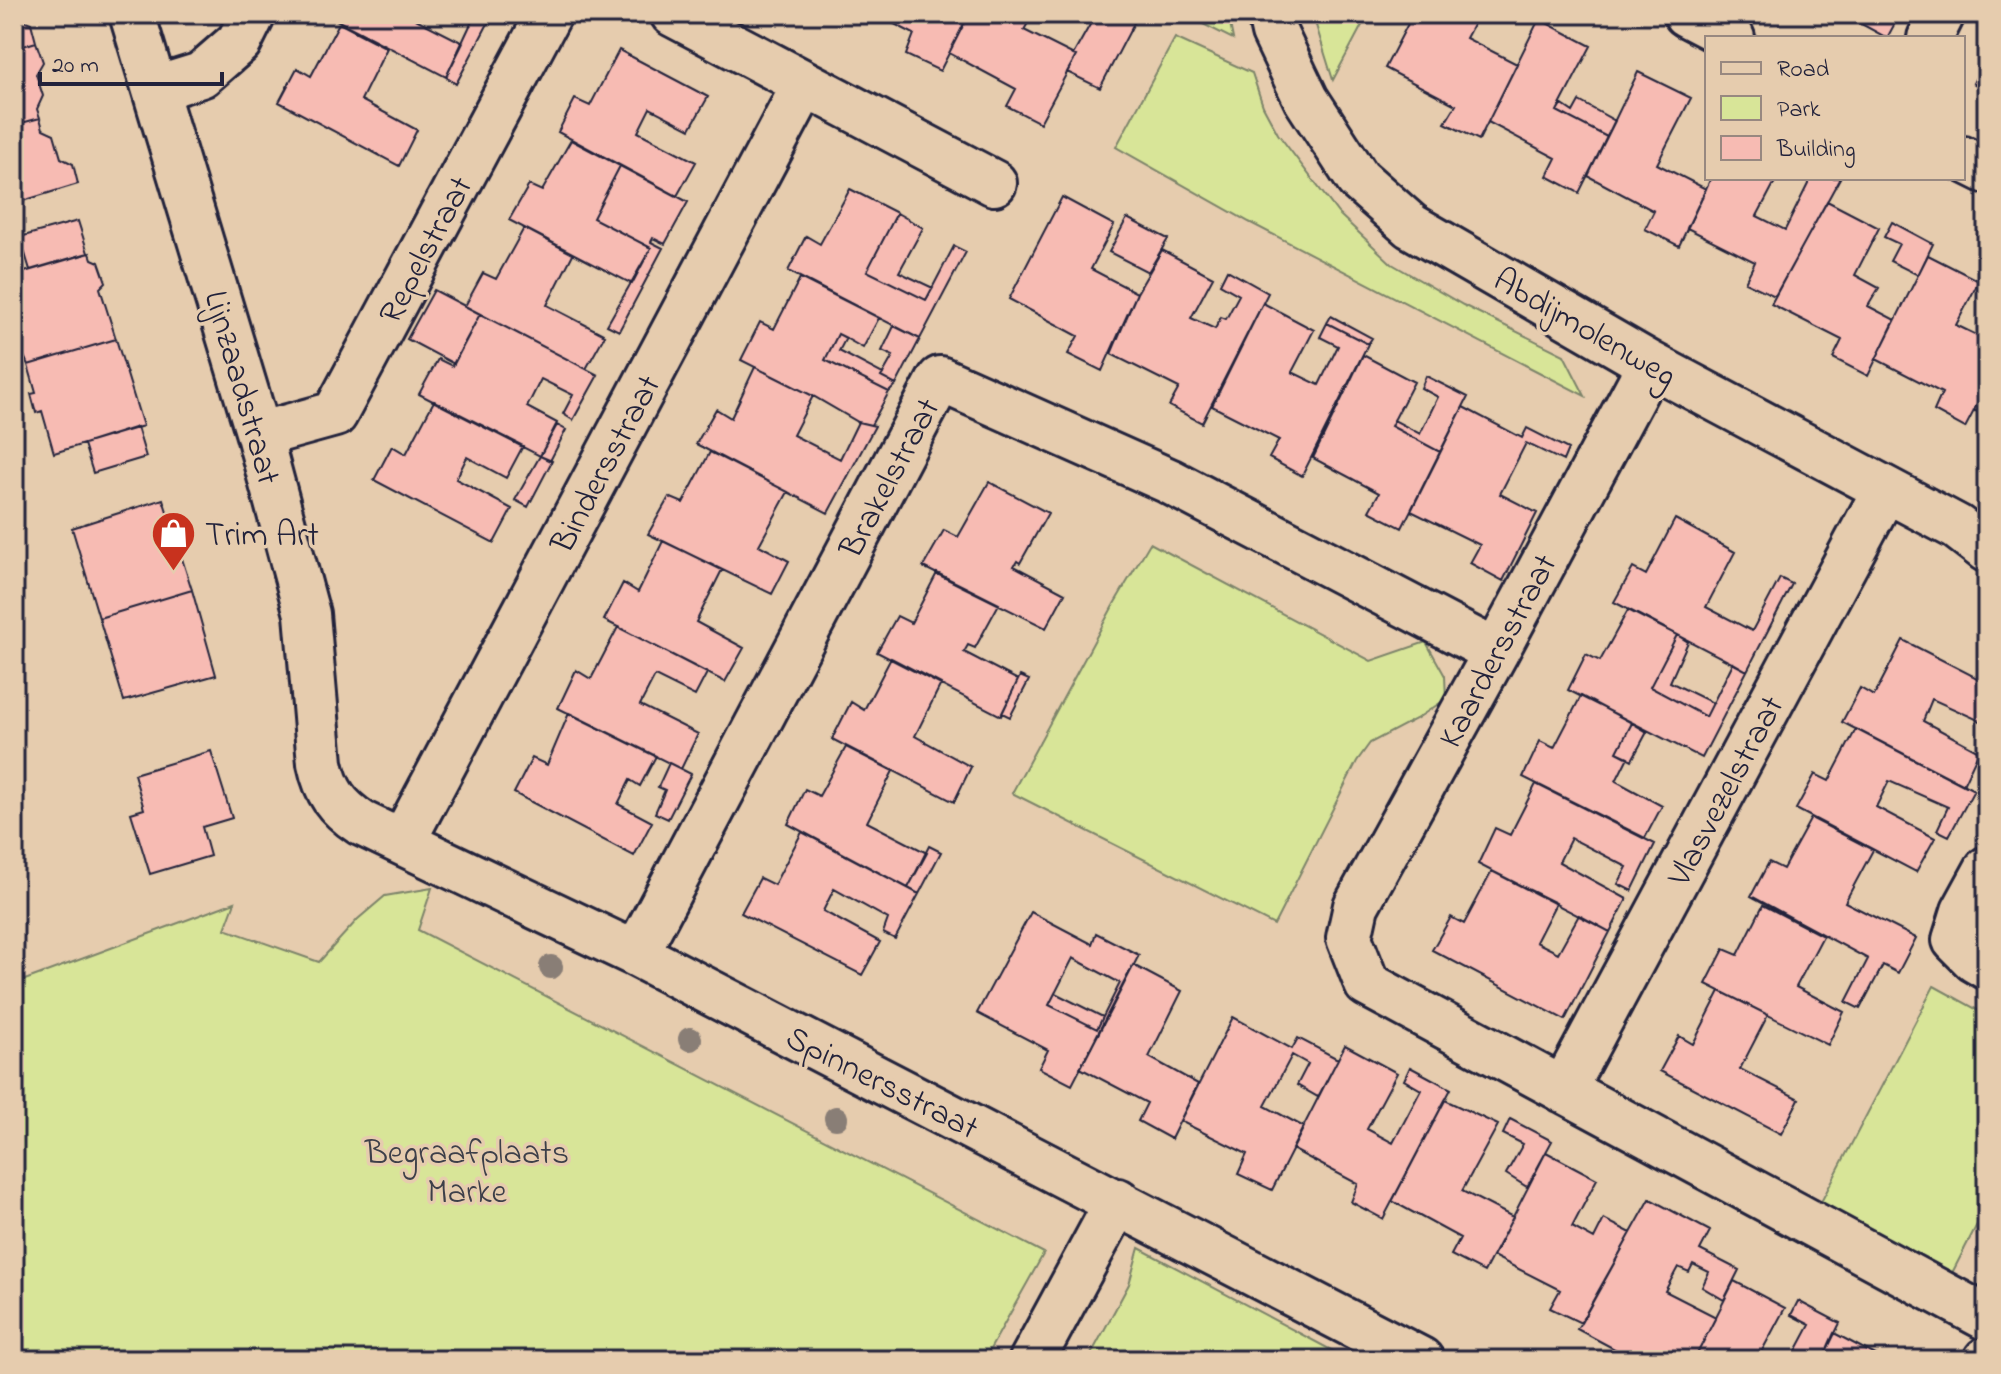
<svg xmlns="http://www.w3.org/2000/svg" width="2001" height="1374" viewBox="0 0 2001 1374" font-family="'Indie Flower',sans-serif">
	<style>
		.green { fill: #d8e598; stroke: #7d846a; stroke-width: 2 }
		.building { fill: #f7bbb3; stroke: #22223b; stroke-width: 2; fill-rule: evenodd }
		.lines { fill: none; stroke-linecap: round; stroke-linejoin: round }
		.minor-casing { stroke: #22223b; stroke-width: 50 }
		.minor { stroke: #e6ccae; stroke-width: 44 }
		.tree { fill: #897e76 }
		.labels { text-anchor: middle; stroke-width: 7; stroke-linejoin: round; paint-order: stroke }
		.street-label { font-size: 34px; fill: #22223b; stroke: #e6ccae }
		.poi-label { font-size: 34px; fill: #22223b; stroke: #e6ccae; text-anchor: start }
		.park-label { font-size: 34px; fill: #3d3f49; stroke: #e6ccae }
	</style>
	<rect width="100%" height="100%" fill="#e6ccae"/>
	<filter id="ink" filterUnits="userSpaceOnUse"><feTurbulence type="fractalNoise" baseFrequency=".0125" numOctaves="2"/><feDisplacementMap in="SourceGraphic" scale="16" xChannelSelector="R" yChannelSelector="G"/><feConvolveMatrix kernelMatrix="1 2 1 2 8 2 1 2 1" color-interpolation-filters="sRGB"/></filter>
	<g filter="url(#ink)">
		<path class="green" d="M1183 14H1228L1233 39Z
			M1314 14H1368L1333 80 1315 22Z
			M1175 38 1252 73 1263 106 1278 134 1338 213 1392 264 1463 305 1564 355 1585 396 1249 222 1116 147Z
			M1150 543 1371 661 1426 642 1445 676 1446 699 1416 719 1370 743 1357 761 1274 925 1012 793 1114 604Z
			M432 888 418 930 1044 1253 984 1360H14V984L235 902 225 929 319 962 358 919 385 896Z
			M1934 986 1987 1015V1205L1951 1275 1821 1202Z
			M1139 1248 1350 1360H1088L1129 1284Z"/>
		<path class="building" d="M14 14H19L20 19 31 23 36 42 14 49Z
			M325 14H406L463 43 446 77Z
			M470 14H493L456 84 446 77 474 17Z
			M875 14H969L940 71 906 55 914 34Z
			M969 14H1033L1024 30 1076 56 1040 123 1007 106 1016 89 949 53Z
			M1096 14H1121L1135 21 1100 88 1067 72 1076 56 1073 55Z
			M1413 14H1479L1466 38 1517 64 1479 140 1445 123 1456 105 1385 68Z
			M1857 14H1900L1887 38 1854 20Z
			M1539 19 1591 46 1557 111 1607 137 1579 193 1547 176 1556 158 1488 122Z
			M339 23 387 48 361 100 417 130 399 166 279 102 297 68 311 76Z
			M36 42 43 62 36 74 43 96 37 109 40 118 14 125V49Z
			M619 50 708 97 690 129 650 108 638 132 696 162 677 196 558 132 575 99 590 106Z
			M1987 57V91L1973 83Z
			M1638 72 1691 98 1657 164 1706 189 1679 246 1645 229 1654 211 1588 176Z
			M1579 101 1615 121 1607 137 1557 111 1561 104 1573 112Z
			M40 118 43 129 54 134 61 158 73 164 78 184 16 203 14 195V125Z
			M571 140 620 166 593 218 651 248 632 284 509 220 529 185 542 191Z
			M620 166 688 202 665 244 653 238 651 242 663 248 619 331 607 325 651 248 593 218Z
			M1711 178H1777L1757 216 1785 230 1811 178H1840L1775 296 1745 282 1755 262 1687 228Z
			M850 189 897 213 867 271 926 300 954 246 966 252 920 339 788 271 806 236 820 244Z
			M1062 197 1114 225 1091 269 1137 293 1102 371 1068 354 1078 336 1009 299Z
			M1827 201 1879 228 1855 275 1879 288 1868 306 1895 320 1868 376 1833 358 1842 340 1771 304Z
			M897 213 923 228 899 272 933 288 926 300 867 271Z
			M1127 218 1168 239 1148 272 1109 252Z
			M78 221 88 253 30 270 20 237Z
			M1892 222 1933 244 1918 275 1890 261 1899 244 1884 237Z
			M524 228 573 254 547 305 605 335 586 369 465 306 483 273 496 279Z
			M1162 250 1213 277 1191 318 1215 329 1221 317 1226 319 1239 295 1220 284 1227 270 1268 293 1202 423 1169 406 1179 388 1111 354 1137 293Z
			M90 253 92 259 99 262 106 282 100 288 116 339 28 365 19 345 14 342V275Z
			M1928 255 1979 281 1956 325 1987 340V386L1965 428 1934 411 1942 393 1876 359Z
			M800 278 879 318 863 348 838 334 825 360 889 392 871 425 858 422 813 396 741 360 760 322 774 329Z
			M434 290 480 314 454 364 407 339Z
			M1263 303 1314 330 1292 372 1319 385 1338 346 1320 337 1327 323 1368 344 1302 476 1269 458 1279 440 1212 406Z
			M480 314 598 375 573 420 563 414 573 395 541 379 527 407 557 423 540 456 419 394 438 359 452 366Z
			M1331 316 1372 338 1368 344 1327 323Z
			M894 326 920 339 896 385 881 377 893 356 882 351Z
			M838 334 846 338 839 351 883 374 881 377 896 385 889 392 825 360Z
			M116 339 143 426 54 453 42 411 36 413 31 394 36 393 28 365Z
			M1363 355 1414 382 1391 426 1440 452 1402 528 1369 511 1379 493 1313 458Z
			M755 367 813 396 793 435 840 459 858 422 875 426 828 513 696 444 716 409 731 418Z
			M1426 376 1468 397 1440 452 1391 426 1394 420 1420 434 1438 397 1421 388Z
			M1987 386V417L1974 410Z
			M434 401 523 446 506 478 467 457 456 479 512 509 494 543 374 480 392 446 406 454Z
			M1463 407 1522 438 1527 428 1568 449 1563 461 1526 443 1500 494 1537 513 1503 581 1470 563 1480 545 1411 511Z
			M557 425 566 430 550 461 540 456Z
			M137 427 146 457 93 473 84 444Z
			M710 452 788 492 759 545 789 561 772 594 648 534 669 497 683 503Z
			M540 456 552 461 528 507 515 500Z
			M989 482 1048 513 1020 563 1017 561 1014 566 1065 593 1046 628 923 567 944 530 958 537Z
			M163 499 192 590 99 618 72 528Z
			M1675 519 1735 552 1706 607 1752 631 1780 578 1792 584 1747 671 1614 602 1633 568 1646 575Z
			M663 541 722 570 696 622 744 648 725 682 604 620 623 583 638 592Z
			M937 573 999 604 975 648 968 645 964 652 1018 680 1001 716 877 652 897 616 911 623Z
			M192 590 216 675 124 701 99 618Z
			M1628 610 1677 635 1650 687 1706 717 1733 663 1747 671 1702 758 1568 690 1586 654 1600 661Z
			M618 627 707 673 695 696 655 676 640 705 698 734 681 769 558 708 576 670 591 679Z
			M1677 635 1688 642 1670 682 1713 703 1706 717 1650 687Z
			M1903 640 1987 683V724L1932 699 1923 721 1979 751 1963 785 1842 722 1860 688 1874 696Z
			M891 658 941 684 915 736 971 767 954 802 832 739 851 702 864 710Z
			M1020 676 1029 680 1010 717 1002 713Z
			M1581 696 1632 723 1617 752 1628 757 1616 781 1662 806 1645 838 1523 777 1540 741 1554 748Z
			M569 713 656 756 640 786 630 780 618 804 652 822 634 856 514 793 532 758 547 765Z
			M1632 723 1647 732 1632 760 1617 752Z
			M1856 729 1974 790 1949 836 1937 830 1948 807 1889 781 1876 807 1935 838 1916 872 1796 809 1815 774 1829 781Z
			M846 747 893 771 867 822 927 853 908 888 788 824 805 789 819 796Z
			M211 751 232 818 202 827 210 856 150 874 131 813 144 809 134 774Z
			M669 763 691 774 668 819 655 813 665 790 658 787Z
			M1536 784 1655 844 1632 891 1618 884 1627 867 1571 838 1559 862 1627 899 1610 932 1478 864 1495 828 1510 835Z
			M1811 818 1873 850 1845 902 1916 938 1898 973 1883 965 1860 1009 1846 1002 1868 959 1751 896 1769 862 1783 869Z
			M802 832 919 894 895 939 883 933 888 919 834 889 823 911 880 942 862 975 741 913 760 878 774 885Z
			M929 846 941 852 919 894 908 888Z
			M1492 871 1556 903 1536 942 1558 953 1579 915 1610 932 1565 1020 1432 950 1451 917 1464 924Z
			M1763 905 1823 936 1796 987 1844 1012 1828 1045 1706 984 1724 949 1738 955Z
			M1031 912 1092 944 1096 933 1139 955 1072 1085 1039 1068 1048 1050 977 1013ZM1073 958 1120 983 1097 1029 1049 1005Z
			M1133 965 1182 991 1149 1057 1198 1084 1171 1139 1138 1121 1147 1103 1080 1068Z
			M1720 991 1768 1015 1740 1069 1799 1099 1781 1134 1660 1071 1679 1036 1693 1044Z
			M1055 993 1103 1017 1097 1029 1049 1005Z
			M1233 1017 1292 1049 1298 1038 1338 1059 1318 1097 1297 1085 1308 1064 1292 1055 1265 1106 1304 1127 1272 1190 1238 1174 1247 1154 1180 1121Z
			M1345 1045 1397 1073 1367 1129 1393 1143 1421 1090 1404 1080 1410 1067 1451 1089 1383 1219 1351 1202 1358 1184 1292 1149Z
			M1445 1100 1498 1125 1462 1191 1513 1217 1484 1272 1451 1255 1460 1238 1392 1201Z
			M1510 1119 1552 1141 1527 1187 1506 1174 1523 1144 1503 1134Z
			M1546 1152 1597 1179 1572 1227 1594 1239 1604 1219 1631 1233 1581 1323 1550 1308 1560 1290 1493 1256Z
			M1650 1199 1710 1231 1700 1250 1739 1270 1724 1300 1702 1287 1709 1272 1693 1264 1689 1272 1678 1267 1665 1291 1716 1317 1694 1360H1635L1577 1329Z
			M1734 1281 1785 1308 1757 1360H1694Z
			M1798 1301 1840 1323 1822 1360H1809L1795 1353 1810 1325 1791 1315Z
			M1834 1333 1885 1360H1822Z"/>
		<g class="lines">
			<defs>
				<path id="minor" d="M132 14 259 435 307 614 320 763C326 792 337 807 361 823L636 954 1421 1360
					M673 14 994 183
					M1270 14 1274 32 1306 99 1358 179 1411 226 1650 364 1957 527 1987 550
					M1686 14 1732 38
					M1930 38 1942 14
					M156 89 201 75 239 42 253 14
					M1963 159 1987 171
					M1650 364 1496 652 1356 906 1349 938 1367 984 1987 1318
					M259 435 335 414 549 14
					M403 841 805 84
					M1987 869 1964 911 1955 940 1975 960 1987 967
					M636 954 940 379 1169 481 1496 652
					M1563 1090 1885 490
					M1032 1360 1118 1201
					M1986 1360 1987 1359"/>
			</defs>
			<use href="#minor" class="minor-casing"/>
			<use href="#minor" class="minor"/>
		</g>
		<g class="tree">
			<circle cx="551" cy="967" r="12"/>
			<circle cx="690" cy="1039" r="12"/>
			<circle cx="836" cy="1118" r="12"/>
		</g>
	</g>
	<defs>
		<symbol id="shop-pin" viewBox="-11 -11 22 30"><path d="M0 17L-7.5 6A9.5 9.5 0 1 1 7.5 6Z" fill="#c8321e" stroke="#e6ccae"/><path d="M-5-2.5h2.3a2.7 3.5 0 0 1 5.4 0H5L5.5 6h-11ZM-1.5-2.5h3a1.5 2.3 0 0 0-3 0Z" fill="#fff"/></symbol>
	</defs>
	<g fill-rule="evenodd">
		<use href="#shop-pin" x="148" y="508" width="51" height="69"/>
	</g>
	<g class="labels">
		<g class="street-label">
			<text transform="translate(424 249) rotate(-62)" y="12">Repelstraat</text>
			<text transform="translate(1586 326) rotate(30)" y="12">Abdijmolenweg</text>
			<text transform="translate(244 387) rotate(74)" y="12">Lijnzaadstraat</text>
			<text transform="translate(604 463) rotate(-62)" y="12">Bindersstraat</text>
			<text transform="translate(888 477) rotate(-62)" y="12">Brakelstraat</text>
			<text transform="translate(1496 650) rotate(-62)" y="12">Kaardersstraat</text>
			<text transform="translate(1724 790) rotate(-62)" y="12">Vlasvezelstraat</text>
			<text transform="translate(883 1081) rotate(27)" y="12">Spinnersstraat</text>
		</g>
		<g class="poi-label">
			<text x="205" y="545">Trim Art</text>
		</g>
		<g class="park-label">
			<text x="467" y="1163">Begraafplaats<tspan x="467" dy="39">Marke</tspan></text>
		</g>
	</g>
	<rect width="2001" height="1374" fill="none" stroke="#e6ccae" stroke-width="48"/>
	<rect x="24" y="24" width="1953" height="1326" fill="none" stroke="#22223b" stroke-width="3" filter="url(#ink)"/>
	<rect x="1705" y="36" width="260" height="144" fill="#e6ccae" stroke="#988880" stroke-width="2"/>
	<rect x="1721" y="62" width="40" height="12" fill="#e6ccae" stroke="#988880" stroke-width="2"/>
	<text x="1777" y="76" font-size="24" fill="#22223b">Road</text>
	<rect x="1721" y="96" width="40" height="24" fill="#d8e598" stroke="#988880" stroke-width="2"/>
	<text x="1777" y="116" font-size="24" fill="#22223b">Park</text>
	<rect x="1721" y="136" width="40" height="24" fill="#f7bbb3" stroke="#988880" stroke-width="2"/>
	<text x="1777" y="156" font-size="24" fill="#22223b">Building</text>
	<path d="M40 72v12h182v-12" fill="none" stroke="#22223b" stroke-width="4"/>
	<text x="52" y="72" font-size="24" fill="#22223b" stroke="#e6ccae" stroke-width="6" paint-order="stroke">20 m</text>
</svg>
